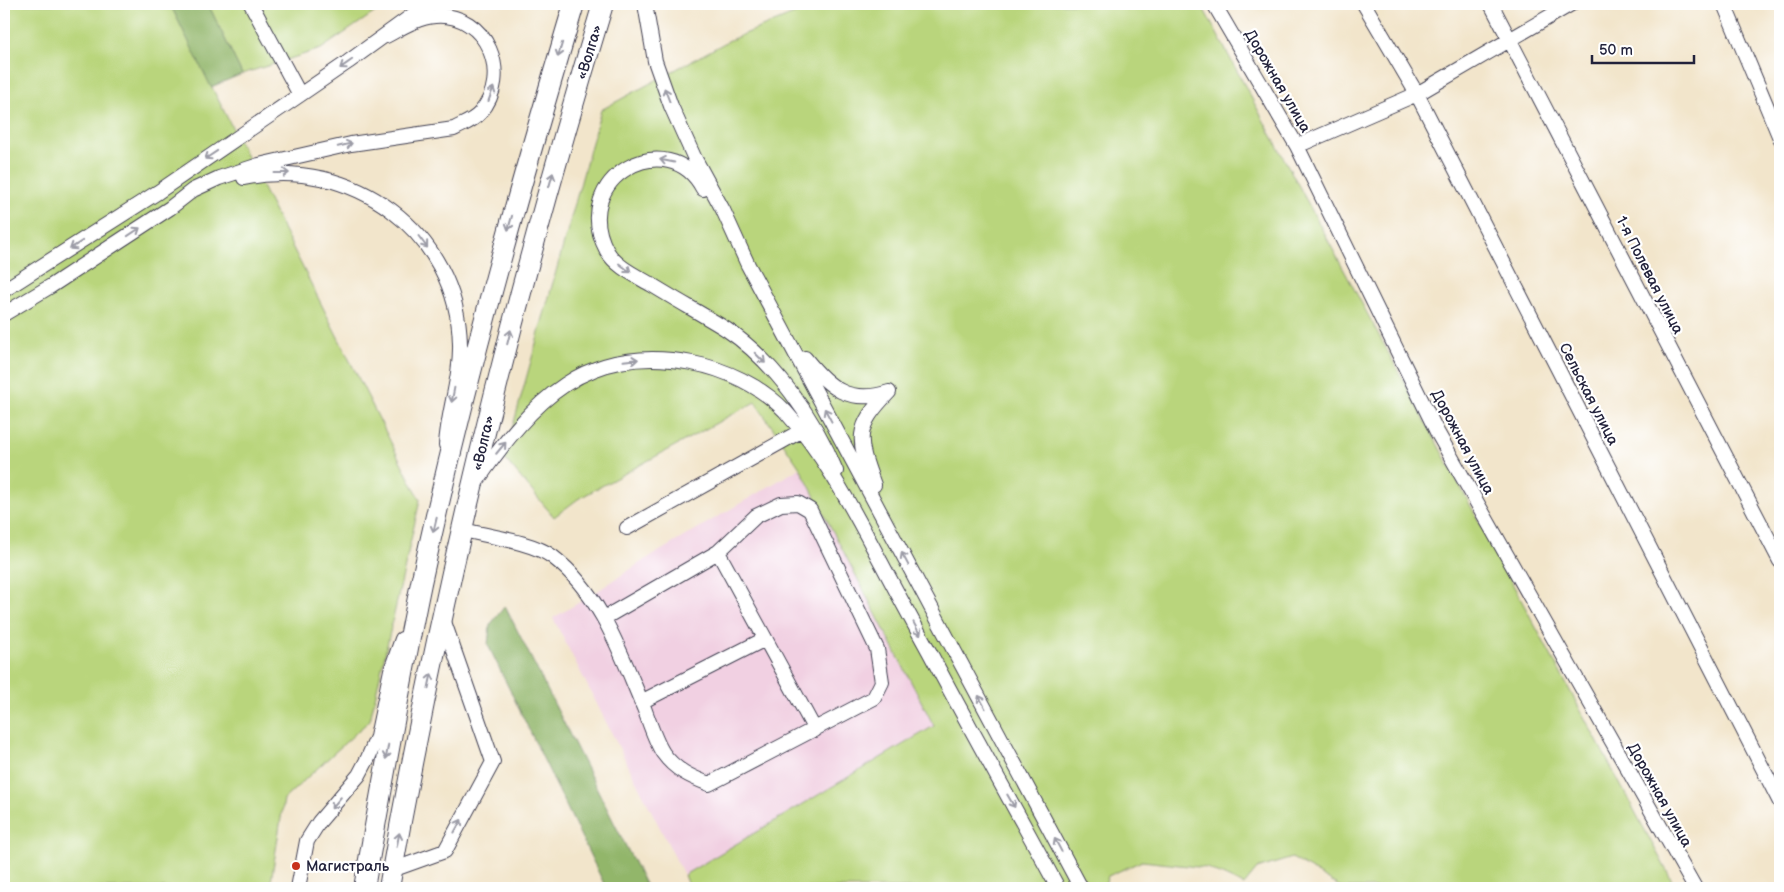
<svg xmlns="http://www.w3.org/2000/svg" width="1784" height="892" viewBox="0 0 1784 892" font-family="'Balsamiq Sans',sans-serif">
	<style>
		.built { fill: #f1d0e2 }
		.green { fill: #b9d57b; stroke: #6e7c5b }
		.forest { fill: #92b66b; stroke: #5a6c53 }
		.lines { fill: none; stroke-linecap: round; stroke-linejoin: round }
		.minor-casing { stroke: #413f51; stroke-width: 16 }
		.highway-casing { stroke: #413f51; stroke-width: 22 }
		.minor { stroke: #fff; stroke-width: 14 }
		.highway { stroke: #fff; stroke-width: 20 }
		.oneway { stroke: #9c9ca7 }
		.poi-dot { fill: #c8321e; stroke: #fff; stroke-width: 2 }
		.labels { text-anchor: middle; stroke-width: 4.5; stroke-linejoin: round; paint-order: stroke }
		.street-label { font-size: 15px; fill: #22223b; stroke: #fff }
		.poi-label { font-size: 15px; fill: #22223b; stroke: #fff; text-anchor: start }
	</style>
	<rect width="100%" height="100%" fill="#fff"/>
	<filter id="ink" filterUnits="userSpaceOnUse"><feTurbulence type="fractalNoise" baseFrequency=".02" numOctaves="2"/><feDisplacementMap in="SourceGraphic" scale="10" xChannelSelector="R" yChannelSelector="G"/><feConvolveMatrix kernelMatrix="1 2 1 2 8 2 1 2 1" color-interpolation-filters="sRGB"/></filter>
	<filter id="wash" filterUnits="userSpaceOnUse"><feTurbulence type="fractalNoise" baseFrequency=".0096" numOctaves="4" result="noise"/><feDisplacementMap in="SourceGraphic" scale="20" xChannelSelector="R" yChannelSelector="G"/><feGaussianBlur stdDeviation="1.12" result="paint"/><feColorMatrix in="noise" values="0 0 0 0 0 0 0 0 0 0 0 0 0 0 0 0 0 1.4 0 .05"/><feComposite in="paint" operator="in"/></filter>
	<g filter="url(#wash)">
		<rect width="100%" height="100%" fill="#f2e5cb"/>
		<path class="built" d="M800 468 934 726 684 875 553 618 590 596 643 561Z"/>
		<path class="green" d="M4 4H170L420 500 370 720 284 799 270 888H4Z
			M208 4H387L321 49 242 74Z
			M818 4H1201L1676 888H1342L1292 858 1257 869 1244 885 1207 868 1142 861 1108 876 1104 888H689L684 875 934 726 800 468 755 402 578 499 554 517 504 458 601 110 730 40Z"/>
		<path class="forest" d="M170 4H208L242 74 211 87Z
			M505 606 647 888H606L488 645 490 625Z"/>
	</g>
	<g filter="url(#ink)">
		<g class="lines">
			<defs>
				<path id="minor" d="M251 4 300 95
					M645 4 655 61 671 106 694 157 723 210 748 265 1081 888
					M1214 4 1297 146 1437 432 1695 888
					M1364 4 1417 94 1780 802
					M1491 4 1780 561
					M1724 4 1780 138
					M1297 146 1417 94 1571 4
					M244 178C351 155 458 232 460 344 461 378 448 411 446 445
					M703 189C670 124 567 177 607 251 616 267 637 276 652 285 676 300 702 314 726 329 774 361 815 419 836 471
					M4 290 158 192 348 62 428 4
					M4 314 51 286 121 240 170 208 193 190 219 178 259 165 351 144 454 129C463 124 473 121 480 113 513 76 487 12 435 16 418 17 401 28 386 36
					M805 358C829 388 849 405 889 392
					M477 481C533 400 586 343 692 363 725 369 761 386 785 411 822 452 849 502 875 551 893 585 911 619 930 653 972 732 1016 810 1058 888
					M874 485C857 439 854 428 889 392
					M627 528 801 431
					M463 530C487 536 533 542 553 557 601 594 621 654 644 708 649 721 655 741 663 753 675 770 691 777 709 784L874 698 882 682 877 649 810 510 798 503 781 504 756 516 718 552 604 618
					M718 552 815 730
					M641 702 765 639
					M392 870 445 851 493 762 443 619
					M298 888 307 841 319 822 359 775 368 758 377 737 391 670 402 639"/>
				<path id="highway" d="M364 888C382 786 400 684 421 583 463 388 517 195 574 4
					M389 888C441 589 515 294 603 4"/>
			</defs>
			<use href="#minor" class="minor-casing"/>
			<use href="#highway" class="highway-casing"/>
			<use href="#minor" class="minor"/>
			<use href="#highway" class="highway"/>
		</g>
		<defs><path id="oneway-shaft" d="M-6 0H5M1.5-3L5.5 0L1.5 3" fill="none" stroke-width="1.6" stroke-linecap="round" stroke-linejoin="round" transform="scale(1.25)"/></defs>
		<g class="oneway">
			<use href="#oneway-shaft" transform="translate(560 50) rotate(107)"/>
			<use href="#oneway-shaft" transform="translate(346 64) rotate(145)"/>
			<use href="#oneway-shaft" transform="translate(491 94) rotate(-70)"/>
			<use href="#oneway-shaft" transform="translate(667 95) rotate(-111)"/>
			<use href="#oneway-shaft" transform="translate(345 145) rotate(-13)"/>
			<use href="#oneway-shaft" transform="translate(211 155) rotate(146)"/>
			<use href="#oneway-shaft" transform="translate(667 161) rotate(-169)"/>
			<use href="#oneway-shaft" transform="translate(282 173)"/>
			<use href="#oneway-shaft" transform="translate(551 180) rotate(-74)"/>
			<use href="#oneway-shaft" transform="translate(510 223) rotate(106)"/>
			<use href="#oneway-shaft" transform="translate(134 232) rotate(-34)"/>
			<use href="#oneway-shaft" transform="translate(423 242) rotate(53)"/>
			<use href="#oneway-shaft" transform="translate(76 245) rotate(147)"/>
			<use href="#oneway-shaft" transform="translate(625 268) rotate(37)"/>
			<use href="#oneway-shaft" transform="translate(509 337) rotate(-76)"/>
			<use href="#oneway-shaft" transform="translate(760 358) rotate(45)"/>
			<use href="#oneway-shaft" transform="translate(631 360) rotate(-6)"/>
			<use href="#oneway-shaft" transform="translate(453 395) rotate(101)"/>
			<use href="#oneway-shaft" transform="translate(828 415) rotate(-118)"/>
			<use href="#oneway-shaft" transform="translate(501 448) rotate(-50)"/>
			<use href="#oneway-shaft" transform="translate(435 525) rotate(103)"/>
			<use href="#oneway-shaft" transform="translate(905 559) rotate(-118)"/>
			<use href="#oneway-shaft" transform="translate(917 629) rotate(62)"/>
			<use href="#oneway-shaft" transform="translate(430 681) rotate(-78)"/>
			<use href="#oneway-shaft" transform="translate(982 702) rotate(-118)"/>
			<use href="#oneway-shaft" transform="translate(387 752) rotate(100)"/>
			<use href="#oneway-shaft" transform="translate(1011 801) rotate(60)"/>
			<use href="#oneway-shaft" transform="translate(336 803) rotate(130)"/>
			<use href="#oneway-shaft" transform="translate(458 826) rotate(-61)"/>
			<use href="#oneway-shaft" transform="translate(398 840) rotate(-79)"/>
			<use href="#oneway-shaft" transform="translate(1058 845) rotate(-118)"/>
		</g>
	</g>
	<circle class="poi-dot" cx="296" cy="866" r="5"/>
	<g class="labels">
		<g class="street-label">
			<text transform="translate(589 52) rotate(-73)" y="5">«Волга»</text>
			<text transform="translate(1278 81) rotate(60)" y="5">Дорожная улица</text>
			<text transform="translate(1650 275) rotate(63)" y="5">1-я Полевая улица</text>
			<text transform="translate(1589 394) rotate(63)" y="5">Сельская улица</text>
			<text transform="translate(1463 442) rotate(62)" y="5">Дорожная улица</text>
			<text transform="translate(483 443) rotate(-77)" y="5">«Волга»</text>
			<text transform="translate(1660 795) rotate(61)" y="5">Дорожная улица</text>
		</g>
		<g class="poi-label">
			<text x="306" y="871">Магистраль</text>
		</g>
	</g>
	<rect width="1784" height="892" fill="none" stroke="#fff" stroke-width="20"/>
	<path d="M1592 55v8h102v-8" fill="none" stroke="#22223b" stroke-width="2.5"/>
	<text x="1599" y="55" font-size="15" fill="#22223b" stroke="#ffffff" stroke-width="4" paint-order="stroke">50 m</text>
</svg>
